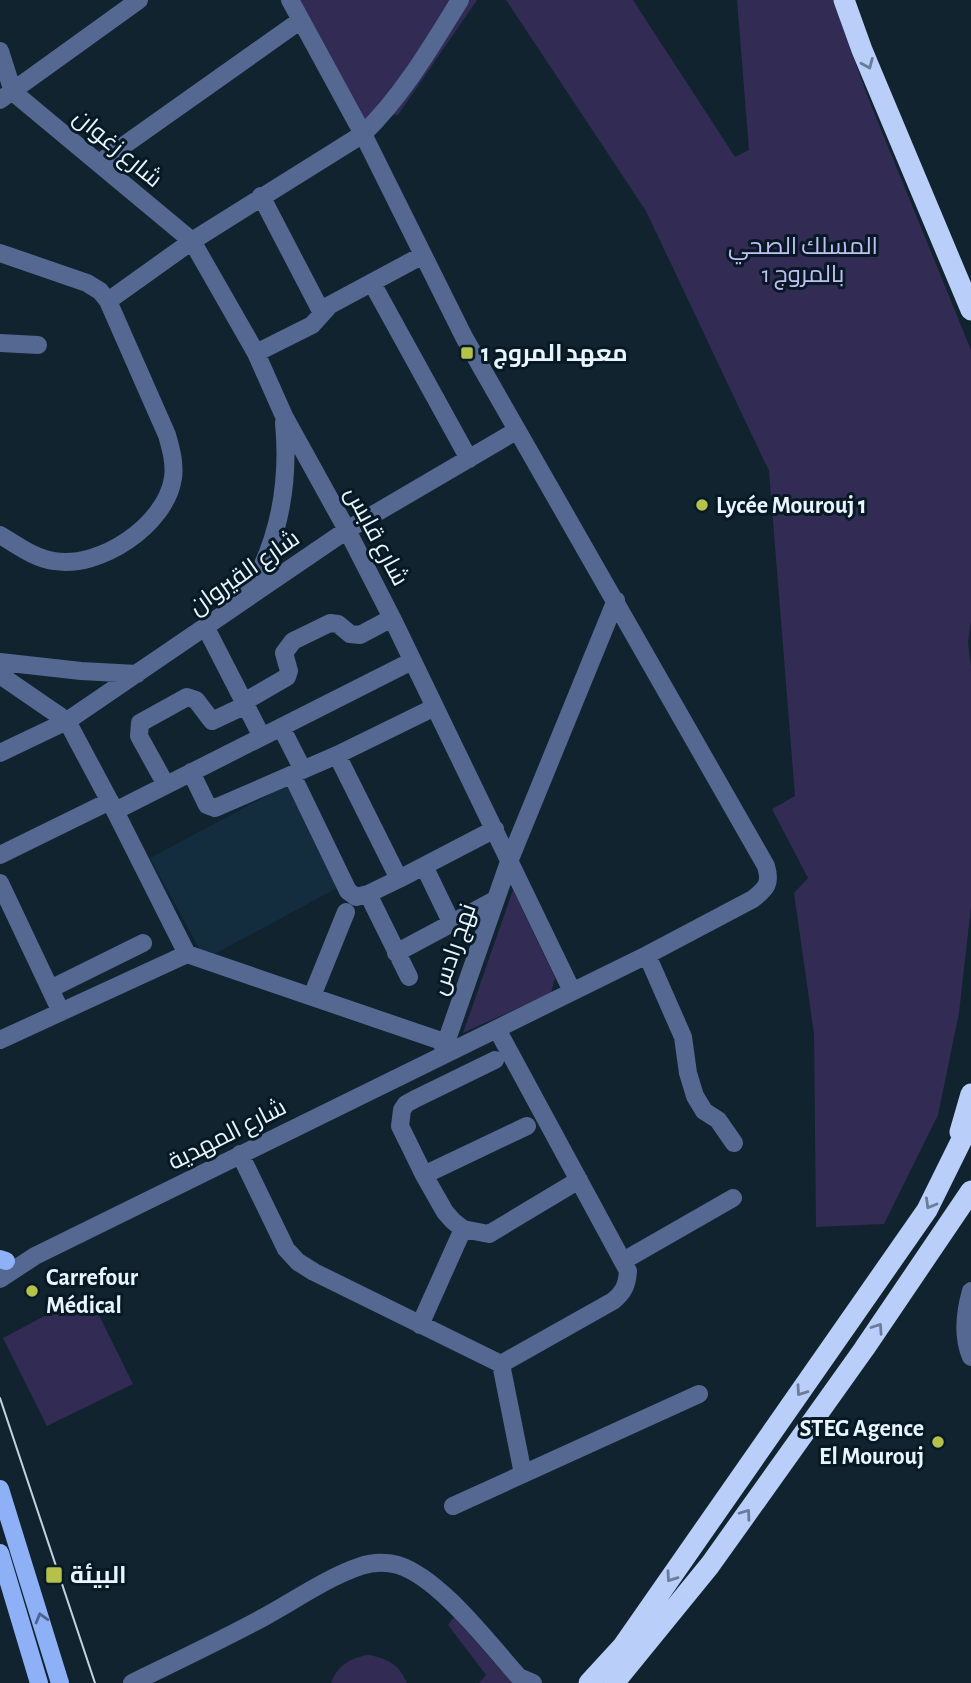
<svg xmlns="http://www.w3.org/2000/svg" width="971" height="1683" viewBox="0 0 971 1683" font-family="'Alegreya Sans',Cairo,sans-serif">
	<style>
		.built { fill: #132d3e }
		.green { fill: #322b53 }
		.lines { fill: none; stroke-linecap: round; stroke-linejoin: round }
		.minor { stroke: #546892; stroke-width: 18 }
		.major { stroke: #8eb0f6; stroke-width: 18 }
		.highway { stroke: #b9cef8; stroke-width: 21 }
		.tram { stroke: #c5d2db; stroke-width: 2 }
		.oneway { stroke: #697d99 }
		.oneway2 { stroke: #4a648e }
		.poi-dot { fill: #b5c249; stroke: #071925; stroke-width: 2.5 }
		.labels { text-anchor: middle; stroke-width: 6; stroke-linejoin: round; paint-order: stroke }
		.street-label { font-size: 24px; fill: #e9f5fe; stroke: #071925 }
		.park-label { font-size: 24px; fill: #c3bdf4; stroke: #071925 }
		.poi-label { font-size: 24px; font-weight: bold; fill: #e9f5fe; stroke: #071925; text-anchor: start }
	</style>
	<rect width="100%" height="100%" fill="#10232f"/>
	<path class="built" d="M289 784 343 885 205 959 150 858Z"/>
	<path class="green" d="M289 0H477L398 115 381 113 364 129Z
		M506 0H633L735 157 749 150 737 0H833L867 95 971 350V621L968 642 971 667V907L959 1013 938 1115 884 1224 816 1227 814 1034 794 893 808 878 772 809 795 796 769 471 646 211Z
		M513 890 555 978 551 993 463 1033Z
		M88 1293 133 1384 47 1426 3 1338Z
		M454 1617 512 1683H479L486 1675 448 1625Z
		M368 1655C387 1658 400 1665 407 1683H331C338 1665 350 1658 368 1655Z"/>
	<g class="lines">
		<path class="minor" d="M0 51 13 92
			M13 92 192 241 256 353 284 416 347 530 392 618 572 991
			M0 100 139 0
			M99 163 301 20
			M261 196 322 313
			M0 253 87 283 100 291 108 301 167 435C171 449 175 463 173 478 166 525 100 569 54 561 35 559 16 544 0 535
			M372 283 469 459
			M108 301 192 241 363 134C403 95 431 47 460 0
			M0 343 38 345
			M256 353 312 325 330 305 423 255
			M246 597C279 543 290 486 284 423
			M206 628 262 737
			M0 662 81 671 137 674
			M0 675 67 721 115 811 187 954 447 1043
			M244 702 287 677 289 671 284 653 293 641 330 623 338 624 350 634 360 635 392 618
			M281 727 303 770
			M0 753 67 721 347 530 516 431
			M337 755 399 879
			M191 772 207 805 215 808 337 755 435 707
			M292 775 348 891 356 897 368 894 399 879 495 829
			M166 785 139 736 140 723 187 697 196 700 212 721 246 705
			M115 811 412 661
			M0 855 110 801
			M424 866 452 924
			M0 883 61 1012
			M368 894 409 977
			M396 953 495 900
			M647 955 683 1037 688 1073 695 1096 704 1111 718 1120 734 1143
			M50 989 143 943
			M312 996 346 912
			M0 1040 187 954
			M443 1051 510 859 616 600
			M495 1060 415 1099 406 1104 402 1110 400 1126 424 1175 445 1212 453 1221 463 1229 489 1234 579 1180
			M240 1154 286 1249 298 1262 314 1272 501 1364 613 1301C624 1292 627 1285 628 1271L497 1029
			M424 1175 527 1126
			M623 1261 733 1198
			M0 1279 35 1256 647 955 753 899C767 888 771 883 766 866L464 337 363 134 290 0
			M971 1291C965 1312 962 1336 971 1357
			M420 1325 463 1229
			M501 1364 523 1474
			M453 1506 699 1394
			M132 1683C177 1661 222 1640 266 1616 297 1599 328 1577 361 1566 373 1562 386 1562 398 1565 440 1578 490 1645 519 1677L533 1683"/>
		<path class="major" d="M0 1259 6 1261
			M0 1489 60 1683
			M0 1553 39 1683"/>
		<path class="highway" d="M844 0 862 50 971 310
			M960 1132 971 1094
			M589 1683 623 1646 927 1210 971 1121
			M614 1683 710 1565 864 1349 971 1191"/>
		<path class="tram" d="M0 1398 95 1683"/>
	</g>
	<defs><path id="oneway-chevron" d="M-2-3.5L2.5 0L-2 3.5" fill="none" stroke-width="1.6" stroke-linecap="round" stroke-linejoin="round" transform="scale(1.75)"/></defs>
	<g class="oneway">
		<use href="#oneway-chevron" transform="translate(868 64) rotate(67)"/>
		<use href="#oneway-chevron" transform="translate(930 1204) rotate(120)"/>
		<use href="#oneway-chevron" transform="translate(878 1328) rotate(-56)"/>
		<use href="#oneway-chevron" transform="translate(801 1391) rotate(125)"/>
		<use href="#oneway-chevron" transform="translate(746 1514) rotate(-54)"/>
		<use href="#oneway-chevron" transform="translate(671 1577) rotate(125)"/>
	</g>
	<use class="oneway2" href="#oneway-chevron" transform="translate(41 1618) rotate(-106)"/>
	<g class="poi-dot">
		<rect x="460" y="346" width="14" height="14" rx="3.5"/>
		<circle cx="702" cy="505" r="7"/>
		<circle cx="32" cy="1291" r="7"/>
		<circle cx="938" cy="1442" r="7"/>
		<rect x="45" y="1566" width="18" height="18" rx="3.5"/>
	</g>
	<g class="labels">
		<g class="street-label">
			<text transform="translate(118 148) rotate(40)" y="8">شارع زغوان</text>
			<text transform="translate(377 536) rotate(62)" y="8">شارع قابس</text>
			<text transform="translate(244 572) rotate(-35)" y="8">شارع القيروان</text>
			<text transform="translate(453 949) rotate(-71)" y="8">نهج رادس</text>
			<text transform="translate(227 1134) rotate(-27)" y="8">شارع المهدية</text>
		</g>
		<g class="park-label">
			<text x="803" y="254">المسلك الصحي<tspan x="803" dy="28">بالمروج 1</tspan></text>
		</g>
		<g class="poi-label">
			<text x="481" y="361">معهد المروج 1</text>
			<text x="716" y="513">Lycée Mourouj 1</text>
			<text x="46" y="1285">Carrefour<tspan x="46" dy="28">Médical</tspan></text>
			<text x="924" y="1436" text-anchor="end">STEG Agence<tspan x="924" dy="28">El Mourouj</tspan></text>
			<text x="70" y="1583">البيئة</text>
		</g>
	</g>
</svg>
